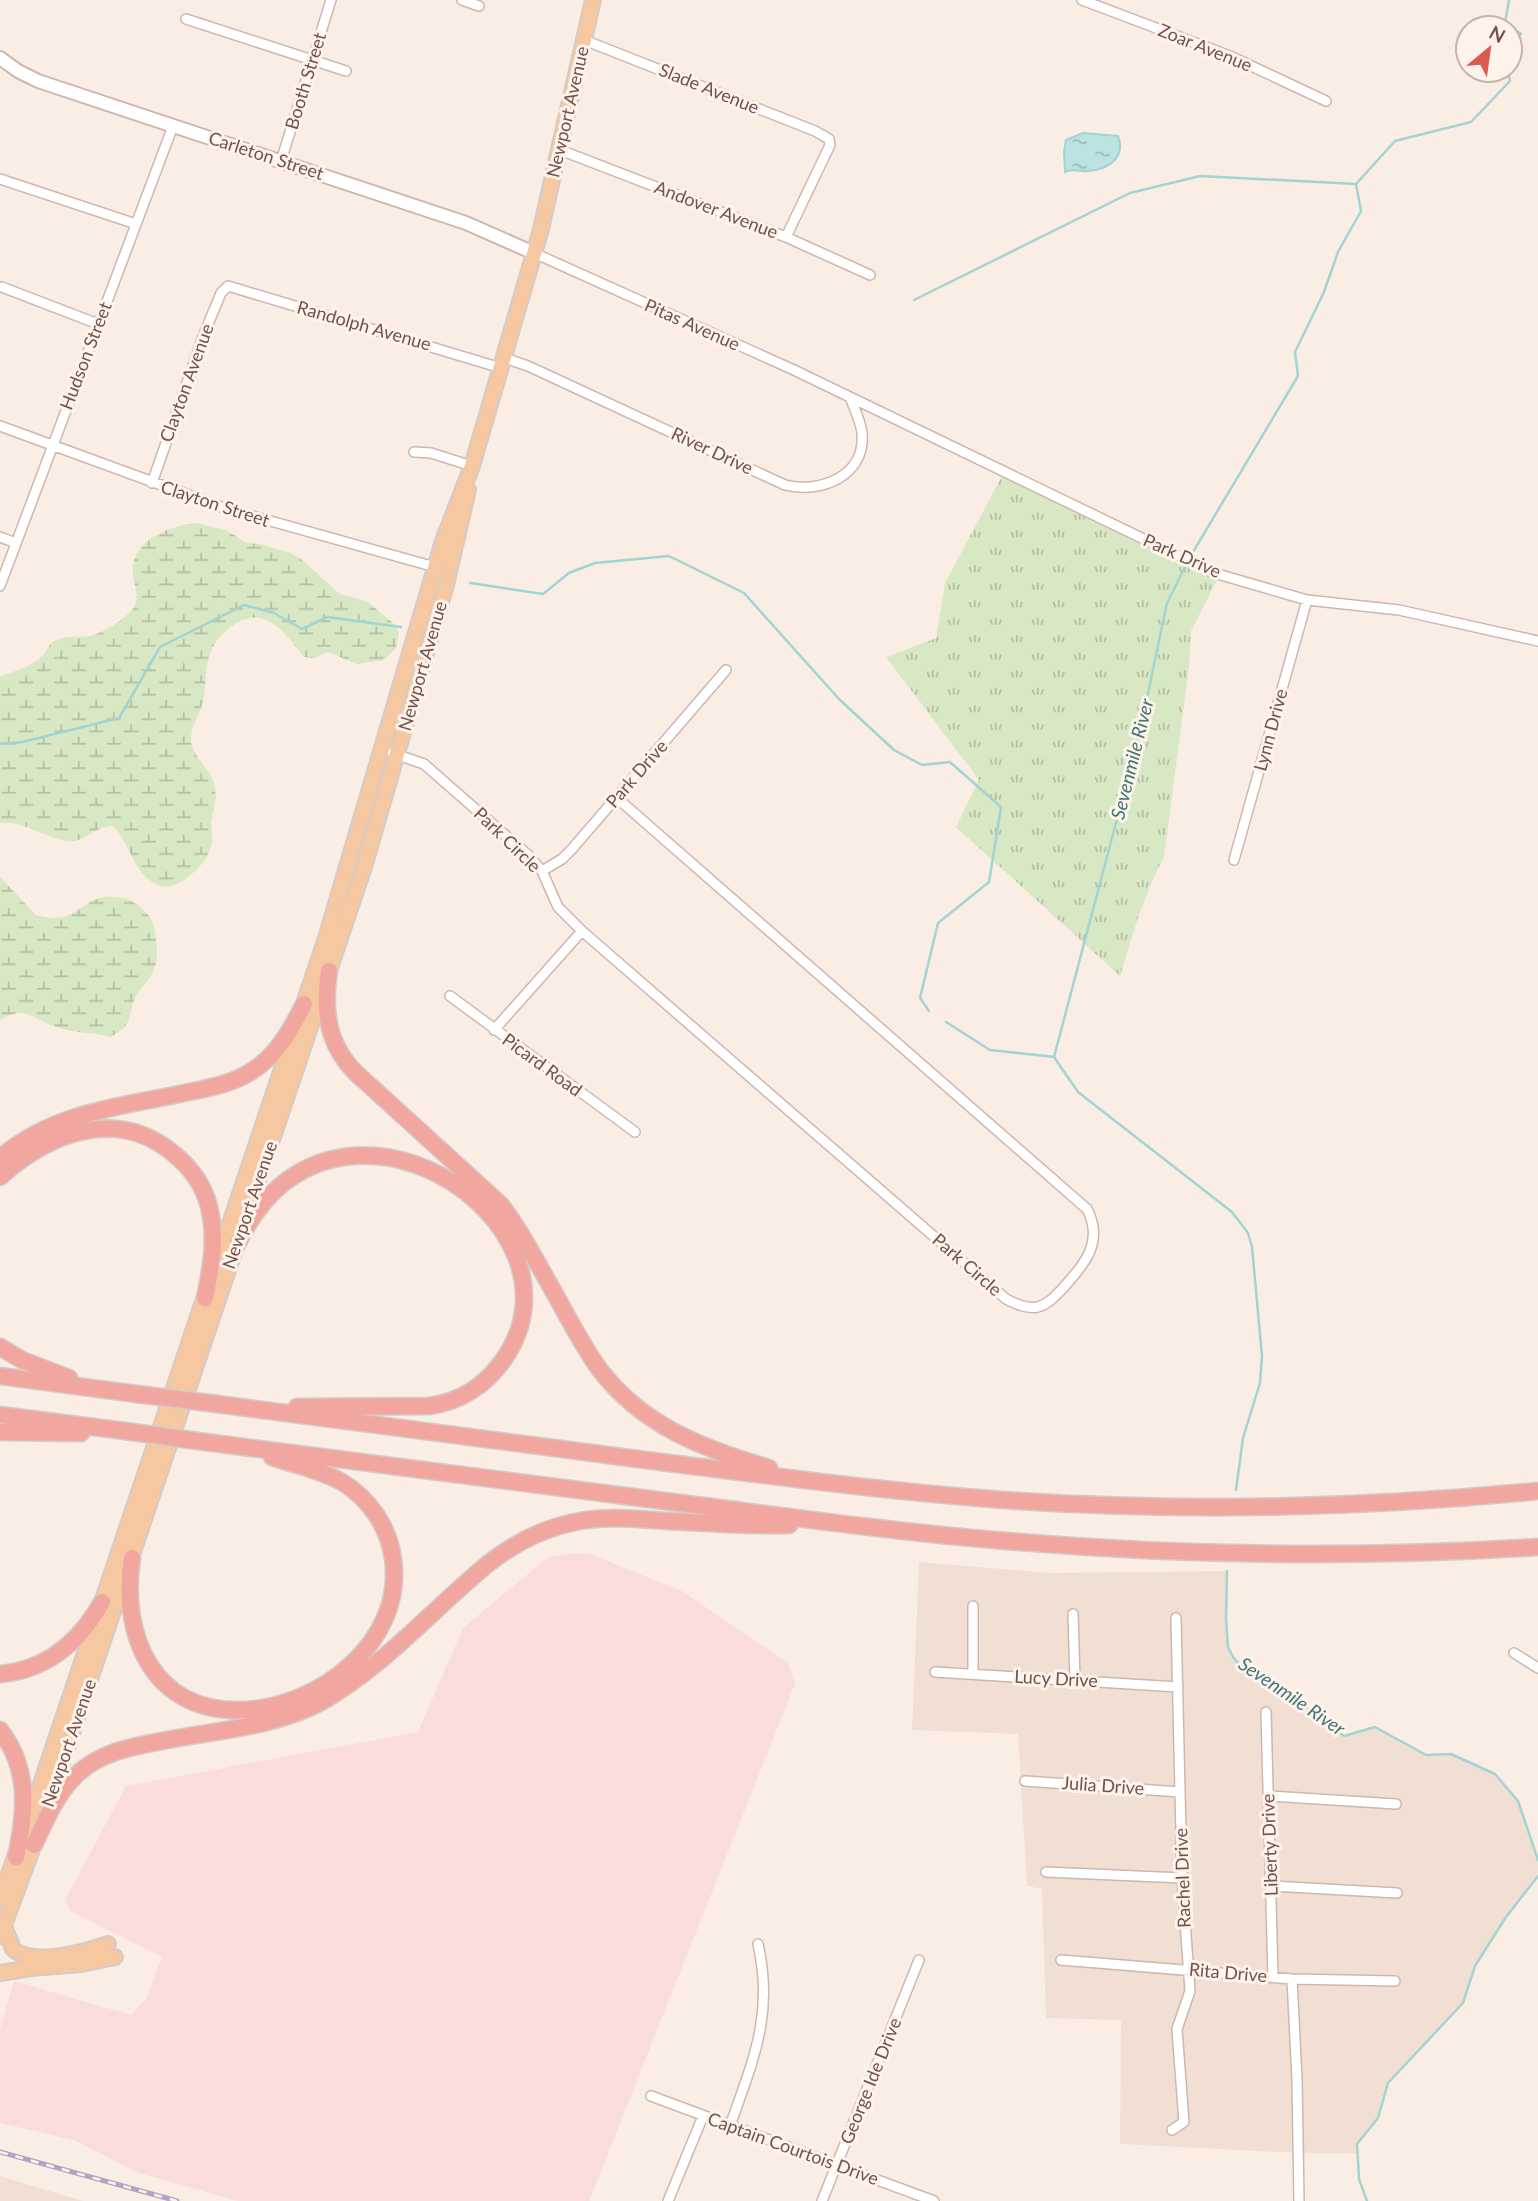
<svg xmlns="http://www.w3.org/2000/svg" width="1538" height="2201" viewBox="0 0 1538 2201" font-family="Lato,sans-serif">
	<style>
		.residential { fill: #f2dfd3 }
		.commercial { fill: #faddd9 }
		.grass { fill: url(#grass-tufts) }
		.wetland { fill: url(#wetland-marsh) }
		.water { fill: url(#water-ripples); stroke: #a1d4d3; stroke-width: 2 }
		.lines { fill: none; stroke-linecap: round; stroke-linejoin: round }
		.stream { stroke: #a1d4d3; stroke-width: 2.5 }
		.street-casing { stroke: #cdb7ae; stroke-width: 12 }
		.secondary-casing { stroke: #d0b6ac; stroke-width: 16 }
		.primary-casing { stroke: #d4cbc9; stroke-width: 18 }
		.highway-casing { stroke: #d4cbc9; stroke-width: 19 }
		.street { stroke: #fff; stroke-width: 9 }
		.secondary { stroke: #fff; stroke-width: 12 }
		.primary { stroke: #f5c8a1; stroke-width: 14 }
		.highway { stroke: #f1a79f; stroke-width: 16 }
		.rail-casing { stroke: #afa4c3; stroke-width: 5 }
		.rail { stroke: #fef3ea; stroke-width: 2.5; stroke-dasharray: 8; stroke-linecap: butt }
		.highway-bridge-casing { stroke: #d4cbc9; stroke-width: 19; stroke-linecap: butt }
		.highway-bridge { stroke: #f1a79f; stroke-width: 16 }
		.labels { text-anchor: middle; stroke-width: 6; stroke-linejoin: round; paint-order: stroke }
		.street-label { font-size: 18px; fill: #71534c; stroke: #fef3ea }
		.water-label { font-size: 19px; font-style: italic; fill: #407676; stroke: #fef3ea }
	</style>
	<defs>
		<pattern id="grass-tufts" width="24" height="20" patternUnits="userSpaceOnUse" patternTransform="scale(1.75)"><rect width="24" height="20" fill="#d8e7c4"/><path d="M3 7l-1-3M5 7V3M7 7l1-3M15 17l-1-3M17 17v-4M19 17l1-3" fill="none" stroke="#b4bea1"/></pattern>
		<pattern id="wetland-marsh" width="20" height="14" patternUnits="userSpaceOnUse" patternTransform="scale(1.75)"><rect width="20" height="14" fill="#d8e7c4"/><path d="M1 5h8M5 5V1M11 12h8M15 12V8" fill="none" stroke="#b4bea1"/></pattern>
		<pattern id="water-ripples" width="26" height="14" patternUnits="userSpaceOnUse" patternTransform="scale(1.75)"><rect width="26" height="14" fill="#bae3e2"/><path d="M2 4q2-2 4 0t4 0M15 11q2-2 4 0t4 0" fill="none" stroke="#9cbbb9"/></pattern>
	</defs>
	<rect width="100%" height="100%" fill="#faeee4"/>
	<path class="residential" d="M919 1562 1051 1573 1227 1571 1226 1619 1228 1647 1240 1665 1280 1687 1344 1736 1375 1727 1426 1755 1451 1754 1495 1774 1518 1801 1538 1860V1876L1505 1917 1475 1966 1463 2003 1388 2083 1378 2118 1357 2144 1358 2153H1299L1120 2144 1121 2020 1046 2018 1042 1889 1027 1886 1018 1734 912 1730Z
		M0 2176 83 2201H0Z"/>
	<path class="commercial" d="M573 1553 590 1554 682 1591 788 1663 795 1684 589 2201H238L139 2173 74 2140 0 2123V2029L14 1981 131 2015 146 1999 162 1957 70 1911 65 1900 126 1786 418 1732 463 1628 547 1558Z"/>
	<path class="grass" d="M1002 476 1178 563 1210 568 1221 572 1191 631 1189 666 1164 857C1144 894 1132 936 1120 976L956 827 979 780 886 657 936 638 945 583Z"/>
	<path class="wetland" d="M196 523 226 530 247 543 259 544 291 553 301 559 340 594 368 602 393 623 399 632 396 648 384 660 357 664 328 652 314 658 304 657C286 634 264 602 232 626 224 632 216 640 212 649 204 665 207 685 203 702 200 713 192 725 191 737 191 758 212 768 215 788 217 799 214 810 211 820 210 827 213 834 212 841 211 858 195 873 181 882 173 886 165 889 156 884 133 873 130 843 113 826 97 825 86 841 71 841 46 840 26 820 0 823V676C15 672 32 666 43 655 47 651 48 645 53 642 64 634 77 638 89 636 102 634 122 621 131 611 141 600 135 589 133 576 128 541 169 526 196 523Z
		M0 877 37 916C46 917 56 919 64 917 75 914 82 906 92 901 116 888 151 904 155 931 157 948 160 961 150 977 147 983 140 988 137 994 126 1012 137 1024 110 1037 91 1031 72 1034 51 1025 41 1021 32 1014 21 1013 13 1013 6 1016 0 1020Z"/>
	<path class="water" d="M1083 133 1118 136C1126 157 1109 170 1087 171 1079 172 1073 168 1065 172L1064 152 1066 140Z"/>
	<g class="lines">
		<path class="stream" d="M1509 0 1505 23 1521 34 1510 46
			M914 300 1130 193 1200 176 1356 184
			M1190 557 1298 376 1295 352 1324 292 1338 252 1361 211 1356 184 1395 141 1471 122 1510 81 1507 70
			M1187 563 1167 603 1139 736 1054 1057 1078 1092 1232 1212 1248 1233 1252 1247 1262 1356 1260 1383 1243 1438 1236 1490
			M470 583 543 594 569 573 595 563 669 556 744 593 839 699 894 750 922 765 950 762 1001 807 989 882 938 923 920 998 929 1011
			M0 744 22 742 119 718 160 647 244 605 274 613 302 629 327 617 401 627
			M946 1022 990 1050 1054 1057
			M1227 1571 1226 1619 1228 1647 1233 1657 1240 1665 1280 1687 1344 1736 1375 1727 1426 1755 1451 1754 1495 1774 1518 1801 1538 1860
			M1367 2201 1359 2179 1357 2144 1378 2118 1388 2083 1463 2003 1475 1966 1506 1917 1538 1876"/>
		<defs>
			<path id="street" d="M462 0 479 6
				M1082 0 1230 56 1326 101
				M186 19 346 71
				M584 40 815 131 829 139 830 145 786 237
				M560 150 786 237 870 275
				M281 161 331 0
				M0 179 136 224
				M534 253 794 370 1214 573 1307 600 1399 610 1538 641
				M2 287 98 324
				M504 358 528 366 785 485C820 494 866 476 862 433 861 422 854 408 850 397
				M0 426 224 508 435 567
				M414 452 431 453 472 466
				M152 483 204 334 221 293 228 286 501 368
				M0 537 16 543
				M0 586 173 126
				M392 753 424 764 528 855 542 871 558 907 582 931 1006 1299C1016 1304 1026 1309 1038 1307 1049 1304 1056 1295 1064 1287 1085 1263 1104 1242 1087 1209L617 798
				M1234 860 1307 600
				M542 871 562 859 572 849 726 670
				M450 996 635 1132
				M494 1030 582 931
				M973 1606V1674
				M1073 1614 1075 1680
				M1514 1653 1538 1668
				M935 1672 1178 1687
				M1266 1712 1273 1977
				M1025 1781 1180 1792
				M1269 1796 1396 1804
				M1046 1872 1182 1878
				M1272 1886 1397 1893
				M1061 1960 1292 1979 1395 1981
				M1292 1979 1297 2079 1299 2201
				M651 2096 934 2201
				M730 2126C753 2060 774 2015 758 1944
				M1172 2130 1184 2122 1177 2029 1190 1991 1182 1878 1176 1618
				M668 2201 703 2116
				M822 2201 919 1960"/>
			<path id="secondary" d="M0 58 18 71 38 81 466 223 534 253"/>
			<path id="primary" d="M215 1268 326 938 443 541 472 466 540 233 593 0
				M47 1807 364 867 446 585 468 490
				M0 1899 38 1793 208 1287
				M4 1926 13 1949C34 1967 85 1952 108 1944
				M0 1936 37 1836
				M0 1973 31 1968 81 1964 115 1957"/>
			<path id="highway" d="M329 971C323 1010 327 1044 356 1073L500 1204C520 1229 535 1259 551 1287 567 1315 581 1344 600 1370 643 1426 704 1449 769 1468
				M0 1158C50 1115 113 1107 175 1095 201 1089 229 1086 252 1071 277 1055 291 1030 304 1004
				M0 1177C49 1133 117 1106 174 1154 191 1168 204 1186 209 1207 217 1238 211 1268 205 1298
				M238 1243C331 1047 599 1222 504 1359 486 1385 460 1402 429 1406L297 1407
				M0 1347 22 1360 69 1378
				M0 1376 137 1394
				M217 1404C365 1423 513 1442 661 1462 780 1477 899 1493 1018 1501 1192 1512 1365 1508 1538 1491
				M0 1415 125 1431
				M0 1432 81 1433
				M205 1442C361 1462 517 1482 672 1502 784 1516 895 1532 1007 1541 1183 1556 1361 1558 1538 1547
				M132 1558C120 1635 153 1713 242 1710 319 1708 405 1642 393 1559 389 1528 370 1499 342 1482 320 1470 295 1465 272 1457
				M0 1674C47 1670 80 1641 102 1602
				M0 1730C30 1769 26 1812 16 1857
				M34 1845C45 1821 56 1795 75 1776 102 1750 136 1746 172 1739 222 1730 276 1726 321 1702 382 1668 435 1607 489 1563 516 1542 546 1527 580 1521 608 1516 638 1519 666 1521 707 1523 748 1526 789 1525"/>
		</defs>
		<use href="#street" class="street-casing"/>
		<use href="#secondary" class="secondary-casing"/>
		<use href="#primary" class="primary-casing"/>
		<use href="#highway" class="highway-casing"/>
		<use href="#street" class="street"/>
		<use href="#secondary" class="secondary"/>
		<use href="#primary" class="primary"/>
		<use href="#highway" class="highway"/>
		<defs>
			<path id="rail" d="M0 2152 177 2201"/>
		</defs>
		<use href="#rail" class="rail-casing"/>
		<use href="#rail" class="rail"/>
		<defs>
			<path id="highway-bridge" d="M137 1394 217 1404
				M125 1431 205 1442"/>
		</defs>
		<use href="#highway-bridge" class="highway-bridge-casing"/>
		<use href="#highway-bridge" class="highway-bridge"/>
	</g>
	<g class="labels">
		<g class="street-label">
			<text transform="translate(1205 48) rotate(22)" y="6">Zoar Avenue</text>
			<text transform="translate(306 81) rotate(-73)" y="6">Booth Street</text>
			<text transform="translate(709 89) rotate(22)" y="6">Slade Avenue</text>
			<text transform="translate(568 112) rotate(-77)" y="6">Newport Avenue</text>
			<text transform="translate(266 156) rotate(18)" y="6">Carleton Street</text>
			<text transform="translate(716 210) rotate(21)" y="6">Andover Avenue</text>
			<text transform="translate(692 325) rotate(24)" y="6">Pitas Avenue</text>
			<text transform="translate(364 326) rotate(16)" y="6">Randolph Avenue</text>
			<text transform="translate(86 356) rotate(-69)" y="6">Hudson Street</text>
			<text transform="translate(187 383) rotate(-70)" y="6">Clayton Avenue</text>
			<text transform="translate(712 451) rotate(25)" y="6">River Drive</text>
			<text transform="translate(215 504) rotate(18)" y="6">Clayton Street</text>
			<text transform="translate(1182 556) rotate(24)" y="6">Park Drive</text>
			<text transform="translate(423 666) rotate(-74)" y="6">Newport Avenue</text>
			<text transform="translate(1271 730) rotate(-75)" y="6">Lynn Drive</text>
			<text transform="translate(637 774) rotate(-49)" y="6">Park Drive</text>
			<text transform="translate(507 840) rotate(44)" y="6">Park Circle</text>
			<text transform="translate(542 1065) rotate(36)" y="6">Picard Road</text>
			<text transform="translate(250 1205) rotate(-71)" y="6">Newport Avenue</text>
			<text transform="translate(967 1265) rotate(41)" y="6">Park Circle</text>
			<text transform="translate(1056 1679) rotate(3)" y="6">Lucy Drive</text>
			<text transform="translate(69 1743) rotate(-71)" y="6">Newport Avenue</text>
			<text transform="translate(1103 1786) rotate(4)" y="6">Julia Drive</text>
			<text transform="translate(1270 1845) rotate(-92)" y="6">Liberty Drive</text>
			<text transform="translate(1183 1878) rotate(-92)" y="6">Rachel Drive</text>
			<text transform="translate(1228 1973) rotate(5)" y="6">Rita Drive</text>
			<text transform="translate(871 2081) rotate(-68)" y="6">George Ide Drive</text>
			<text transform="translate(793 2149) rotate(20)" y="6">Captain Courtois Drive</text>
		</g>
		<g class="water-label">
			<text transform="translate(1132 759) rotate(-76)" y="7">Sevenmile River</text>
			<text transform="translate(1292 1696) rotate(34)" y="7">Sevenmile River</text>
		</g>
	</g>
	<g transform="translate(1489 49) rotate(29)"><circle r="33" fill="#fef3ea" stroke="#c6b3ab" stroke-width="2"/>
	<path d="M0-5L12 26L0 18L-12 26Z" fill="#dc5a51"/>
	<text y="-10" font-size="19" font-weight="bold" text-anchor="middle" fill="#71534c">N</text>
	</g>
</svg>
